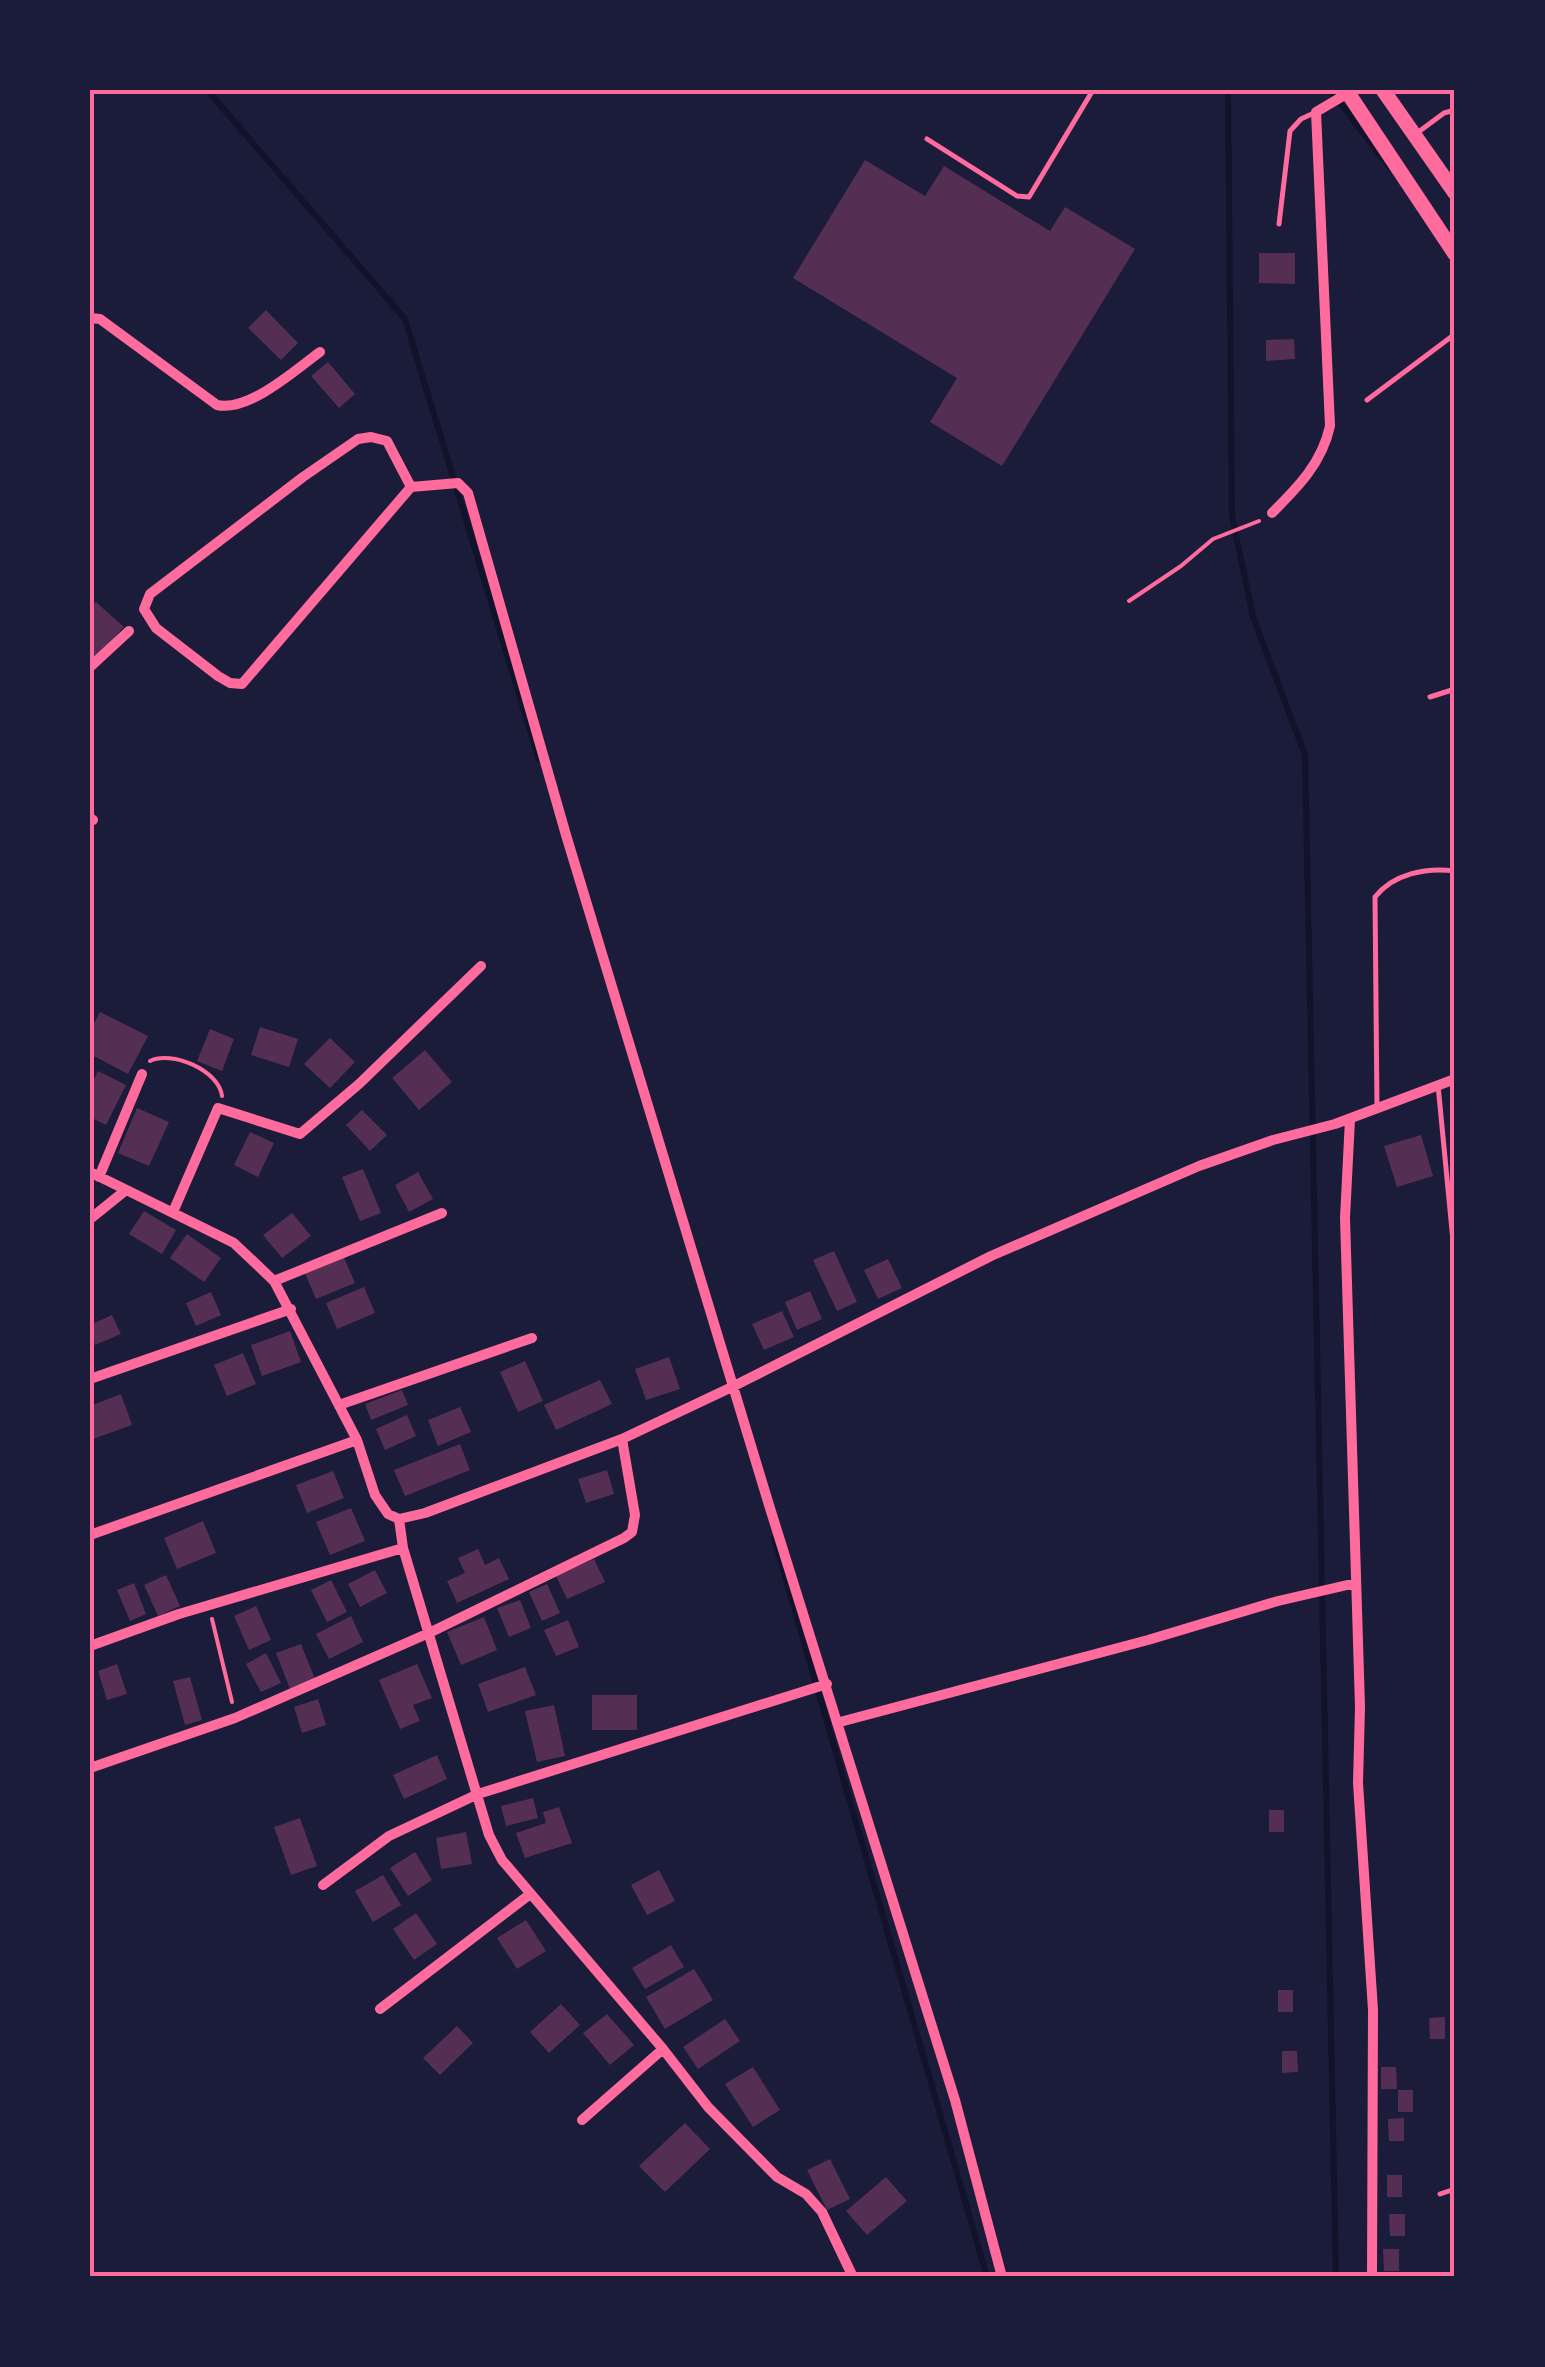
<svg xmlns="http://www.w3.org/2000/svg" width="1545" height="2367" viewBox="0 0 1545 2367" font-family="'Playfair Display',serif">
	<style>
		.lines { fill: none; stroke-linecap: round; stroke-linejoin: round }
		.stream { stroke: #12122b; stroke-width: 6 }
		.building { fill: #542f53 }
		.path { stroke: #ff6b9d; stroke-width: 4 }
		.service { stroke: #ff6b9d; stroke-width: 5 }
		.minor { stroke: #ff6b9d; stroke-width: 10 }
		.trunk { stroke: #ff6b9d; stroke-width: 15 }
		.neatline { fill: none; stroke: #ff6b9d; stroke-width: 4 }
	</style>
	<rect width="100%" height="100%" fill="#1b1b3a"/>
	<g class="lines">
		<path class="stream" d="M207 90 405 319 539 760
			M1228 90 1232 516 1253 617 1305 755 1336 2277
			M1330 90 1390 168
			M774 1538 987 2277"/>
	</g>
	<path class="building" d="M865 160 925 196 944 166 1050 231 1065 207 1135 249 1002 466 930 422 957 378 793 278Z
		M1259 253H1295V284L1259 283Z
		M266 310 298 343 281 360 248 328Z
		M1294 339 1295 359 1266 361V340Z
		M328 362 355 394 339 408 311 376Z
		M96 602 124 627 96 657 90 652V607Z
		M100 1012 148 1036 128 1074 90 1054V1031Z
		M260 1027 298 1039 289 1067 251 1055Z
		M210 1029 234 1039 222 1071 197 1061Z
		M330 1038 355 1062 330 1088 304 1064Z
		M425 1050 452 1082 419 1110 392 1078Z
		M98 1071 126 1085 106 1125 90 1117V1087Z
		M137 1108 169 1122 149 1166 118 1153Z
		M362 1110 387 1135 370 1151 346 1125Z
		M250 1132 274 1143 258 1177 234 1165Z
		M1421 1135 1433 1176 1397 1187 1384 1146Z
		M363 1169 381 1213 360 1221 342 1177Z
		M418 1172 433 1199 409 1212 395 1185Z
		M144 1211 176 1230 162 1254 129 1234Z
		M292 1213 311 1236 282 1258 263 1235Z
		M187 1234 221 1258 204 1282 170 1258Z
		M834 1251 857 1302 837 1311 813 1260Z
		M343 1255 355 1283 316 1299 304 1271Z
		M888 1259 902 1288 878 1299 864 1270Z
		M364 1287 375 1313 337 1329 326 1303Z
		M810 1291 822 1319 797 1330 785 1302Z
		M211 1292 221 1315 196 1326 186 1303Z
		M782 1311 794 1337 764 1350 752 1324Z
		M112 1315 121 1334 95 1345 90 1325Z
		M290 1331 301 1362 262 1376 251 1345Z
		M243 1353 256 1384 227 1396 214 1365Z
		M669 1357 680 1389 646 1400 635 1369Z
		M525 1361 543 1401 518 1412 500 1372Z
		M600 1380 612 1404 556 1430 544 1405Z
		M402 1390 408 1405 371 1420 365 1404Z
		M121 1394 132 1425 90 1440V1406Z
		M460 1407 471 1432 438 1446 428 1420Z
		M407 1415 416 1436 385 1450 376 1429Z
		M460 1444 470 1470 405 1496 394 1470Z
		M607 1470 614 1494 586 1503 578 1479Z
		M333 1471 344 1498 307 1513 296 1485Z
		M351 1508 365 1541 330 1555 316 1522Z
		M203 1521 216 1553 177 1569 164 1538Z
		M478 1549 485 1565 499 1558 509 1579 457 1603 447 1581 465 1573 458 1558Z
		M594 1559 605 1582 567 1599 556 1576Z
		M375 1570 387 1593 360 1607 348 1584Z
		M166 1575 180 1606 158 1616 144 1585Z
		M331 1580 347 1612 327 1622 311 1590Z
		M134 1583 146 1614 130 1621 117 1590Z
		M547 1584 560 1613 542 1621 529 1592Z
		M520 1600 531 1628 509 1637 497 1608Z
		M256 1606 271 1640 249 1650 234 1616Z
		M351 1616 363 1642 329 1659 316 1634Z
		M484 1617 497 1650 461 1665 447 1632Z
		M568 1620 579 1647 556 1656 544 1630Z
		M301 1644 315 1679 290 1689 276 1653Z
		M266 1653 281 1683 261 1692 246 1664Z
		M117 1664 127 1694 107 1700 98 1671Z
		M417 1664 432 1698 413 1705 420 1721 400 1729 379 1680Z
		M525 1667 536 1695 488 1712 478 1684Z
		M190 1677 202 1720 185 1725 173 1681Z
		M592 1695H637V1730H592Z
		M318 1699 326 1725 302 1733 294 1707Z
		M554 1705 565 1756 537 1762 525 1711Z
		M437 1755 447 1779 404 1799 393 1775Z
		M533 1798 538 1818 506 1826 501 1806Z
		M559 1807 572 1843 525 1858 516 1833 546 1823 543 1812Z
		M1269 1810H1284V1832H1269Z
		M300 1818 317 1866 291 1875 274 1827Z
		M466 1832 472 1864 441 1869 436 1838Z
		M415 1852 432 1880 408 1896 390 1868Z
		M659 1870 675 1901 647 1915 631 1885Z
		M383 1875 401 1905 373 1922 355 1891Z
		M416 1913 437 1944 414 1960 393 1929Z
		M526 1920 546 1951 517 1969 497 1938Z
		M671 1945 684 1967 645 1989 632 1968Z
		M694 1969 713 2000 665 2029 646 1997Z
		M1278 1990H1293V2012H1278Z
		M561 2004 580 2025 549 2053 530 2032Z
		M607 2014 634 2045 610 2065 583 2033Z
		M1445 2017V2039H1430L1429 2018Z
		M725 2019 740 2041 698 2069 683 2047Z
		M457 2026 473 2043 440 2075 423 2058Z
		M1282 2051H1297L1298 2072 1282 2073Z
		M753 2067 780 2110 753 2127 725 2084Z
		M1381 2067H1396L1397 2089H1381Z
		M1398 2090H1413V2112H1398Z
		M1404 2118V2141H1389L1388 2119Z
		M685 2123 710 2149 665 2192 639 2166Z
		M830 2159 850 2199 827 2210 807 2170Z
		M1387 2175H1402V2197H1387Z
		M886 2177 907 2201 867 2235 846 2211Z
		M1389 2214H1405V2236H1390Z
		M1383 2249H1399V2271H1384Z"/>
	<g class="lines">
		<path class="path" d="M1129 601 1181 566 1213 539 1259 521
			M150 1061C171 1050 219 1070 222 1096
			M212 1619 232 1702"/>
		<path class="service" d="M1417 133 1444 113 1455 110
			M927 139 1017 196 1029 197 1093 90
			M1279 224 1290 131 1301 119 1316 112
			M1367 400 1455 334
			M1430 697 1455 689
			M1438 1085 1453 1241
			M1377 1109 1375 897C1393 874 1426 867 1455 871
			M1440 2194 1455 2189"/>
		<path class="minor" d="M90 318 100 319 217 405C249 412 295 370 320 352
			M411 487 387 441 371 437 358 439 303 477 150 594 144 609 156 628 218 676 230 683 242 684 411 487 458 483 468 493 566 835 769 1505 955 2100 1002 2277
			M1272 513C1298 487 1322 463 1330 426L1316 112 1348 93
			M90 667 129 631
			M90 818 93 820
			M1350 1119 1345 1218 1360 1707 1358 1783 1373 2010 1372 2277
			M90 1172 234 1243 274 1281 357 1440 375 1495 388 1514 399 1519
			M99 1177 142 1074
			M173 1212 218 1108 300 1134 359 1084 481 966
			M90 1219 126 1190
			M274 1281 442 1213
			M90 1379 291 1309
			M339 1405 532 1338
			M399 1519 425 1513 622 1439 734 1386 991 1256 1199 1166 1273 1140 1335 1124 1455 1079
			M399 1519 403 1548 489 1835 502 1860 663 2049 708 2107 777 2177 806 2194 822 2212 853 2277
			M90 1535 357 1440
			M90 1646 179 1614 403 1548
			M840 1722 1148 1640 1278 1601 1356 1583
			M90 1768 235 1718 429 1633 624 1538 632 1532 635 1515 622 1439
			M323 1885 389 1836 478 1794 827 1684
			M380 2009 529 1895
			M582 2120 663 2049"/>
		<path class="trunk" d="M1346 90 1455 254
			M1383 90 1455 193"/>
	</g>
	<rect width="1545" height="2367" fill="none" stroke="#1b1b3a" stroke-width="185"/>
	<rect x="92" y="92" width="1360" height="2182" class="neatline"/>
</svg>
